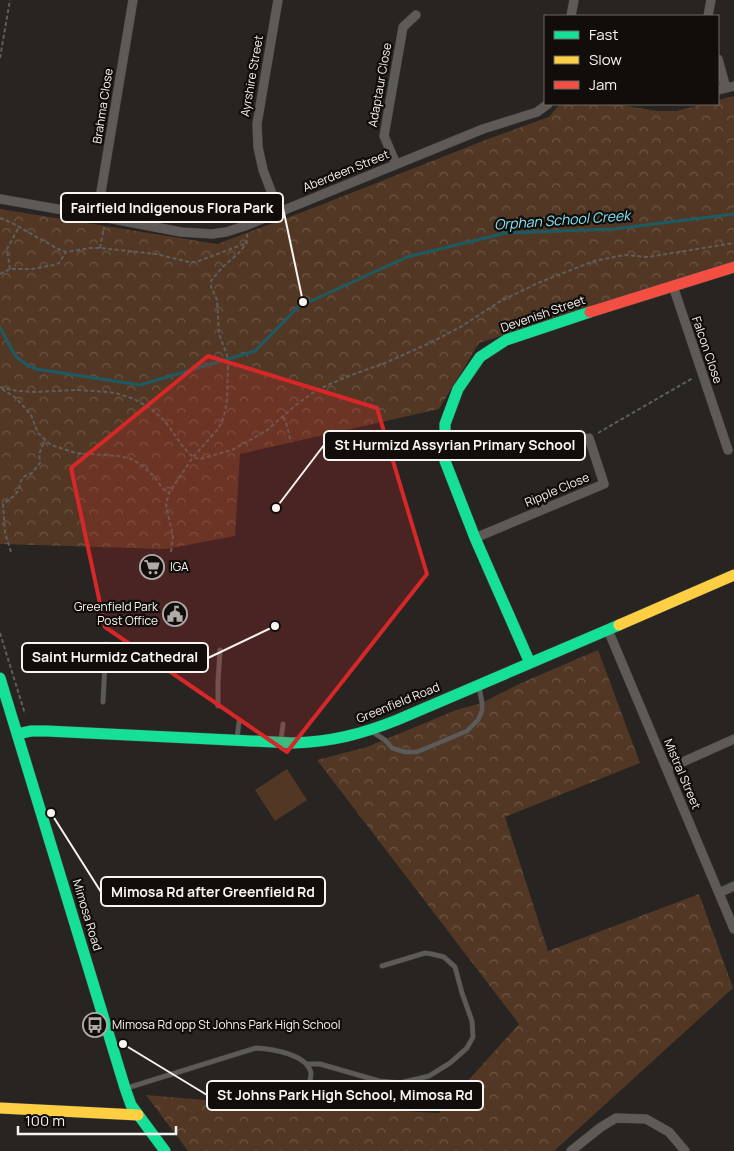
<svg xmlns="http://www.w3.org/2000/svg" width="734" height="1151" viewBox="0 0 734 1151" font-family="Manrope,sans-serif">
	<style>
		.forest { fill: url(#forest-crowns) }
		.pitch { fill: #523824 }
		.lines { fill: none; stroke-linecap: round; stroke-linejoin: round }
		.stream { stroke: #1b5c64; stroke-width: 3 }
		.lane-casing { stroke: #413f3d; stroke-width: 5.5 }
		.street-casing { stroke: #413f3d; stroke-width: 10 }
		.fast-casing { stroke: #413f3d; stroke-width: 12 }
		.slow-casing { stroke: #413f3d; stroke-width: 12 }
		.jam-casing { stroke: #413f3d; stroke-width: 12 }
		.path { stroke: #605e5c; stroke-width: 2; stroke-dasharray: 4 2.5; stroke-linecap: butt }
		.lane { stroke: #5d5a58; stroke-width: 4.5 }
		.street { stroke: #5d5a58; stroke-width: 9 }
		.fast { stroke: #16e098; stroke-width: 11 }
		.slow { stroke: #ffcf43; stroke-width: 11 }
		.jam { stroke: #f24e42; stroke-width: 11 }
		.marked { fill: #d62828; fill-opacity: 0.2; stroke: #d62828; stroke-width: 4; stroke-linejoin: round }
		.labels { text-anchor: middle; stroke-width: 4.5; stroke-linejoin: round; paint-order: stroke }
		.street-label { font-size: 12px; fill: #f8f4f1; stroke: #100d0b }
		.poi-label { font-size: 12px; fill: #f8f4f1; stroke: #100d0b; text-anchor: start }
		.water-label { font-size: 14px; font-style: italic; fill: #81e9f8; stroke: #100d0b }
		.leader { fill: none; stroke: #f8f4f1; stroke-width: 2 }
		.callout-dot { fill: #f8f4f1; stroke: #100d0b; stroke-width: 2 }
		.callout { fill: #100d0b; stroke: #f8f4f1; stroke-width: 2 }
		.callout-label { font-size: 14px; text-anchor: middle; font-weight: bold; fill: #f8f4f1 }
	</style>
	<defs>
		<pattern id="forest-crowns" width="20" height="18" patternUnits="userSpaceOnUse" patternTransform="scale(1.25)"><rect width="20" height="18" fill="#523824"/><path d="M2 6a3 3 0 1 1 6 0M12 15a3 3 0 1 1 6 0" fill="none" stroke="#6c5544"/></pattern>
	</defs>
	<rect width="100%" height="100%" fill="#272421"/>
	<path class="forest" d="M734 96V261L479 343 439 409 240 454 235 536 166 549 0 544V209L217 244 313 208 488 139 549 117 560 104H614L658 111H676L704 104H718V100Z
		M598 650 640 763 505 817 548 951 699 894 733 988 554 1151H188L146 1095 205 1100 439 1113 519 1024 317 760 367 747 456 710 482 703 519 684Z"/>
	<path class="pitch" d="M287 769 307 800 275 821 255 790Z"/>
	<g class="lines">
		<path class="stream" d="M0 328C14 350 10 358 36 369L140 385 255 351 298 307 407 257 506 233 614 229 734 214"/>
		<defs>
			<path id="lane" d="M103 702 106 644
				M218 706V682L220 650
				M371 731 385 740 392 748 405 752H417L467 731 478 720 482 711V703L479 686
				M237 739 239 722
				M281 740 283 724
				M307 1064H320L379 1081 400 1083 429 1076 450 1063 467 1048 473 1037 472 1021 462 993 455 967 444 957 432 954 425 953 382 966
				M127 1088 256 1048C272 1049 307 1054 311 1073 311 1077 310 1081 309 1085L300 1091"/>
			<path id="street" d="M278 0 257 124 258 147 263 170 279 212
				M571 16 574 0
				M708 16 711 0
				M718 59 726 88
				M718 90 734 86
				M396 164 384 136 403 27 416 15
				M0 199 97 216 181 232 212 234 226 232 245 226 483 129 537 112 548 104
				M97 216 133 0
				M673 286 728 450
				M475 538 604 484 589 438
				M608 630 734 929
				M667 769 734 739
				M719 893 734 886
				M571 1151 601 1127 616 1118 646 1119 669 1132 685 1151"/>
			<path id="fast" d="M530 663 475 538 445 461V424L458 389 480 357 506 340 590 312
				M0 678 125 1088 131 1105 165 1151
				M17 734 31 731H47L293 743C331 742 362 734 397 720L619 625"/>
			<path id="slow" d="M619 625 734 575
				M0 1108 138 1115"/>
			<path id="jam" d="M590 312 734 267"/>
		</defs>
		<use href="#lane" class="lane-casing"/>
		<use href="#street" class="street-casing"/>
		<use href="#fast" class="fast-casing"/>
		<use href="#slow" class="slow-casing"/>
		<use href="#jam" class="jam-casing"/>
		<path class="path" d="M0 58 10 0
			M245 214 266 205
			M0 218 12 223 58 249 66 252 91 248H100L156 254 189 262H196L244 244
			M100 248 104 227
			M10 269 7 249 19 227
			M0 274 10 269H32L54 265 59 263 66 252
			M0 387 17 391 35 392 76 390 94 391 116 393 134 399 150 408 165 421 184 448 193 457 200 459 232 450 266 431 297 404 317 390 346 377 385 363 432 342 462 326 499 302 538 283 594 261 624 255 648 257 734 243
			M2 389 16 398 31 415 38 433 51 445 76 453 119 456 131 459 140 464 154 476 163 489 169 493
			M283 417 286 422 291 442
			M598 433 693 378
			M11 552 5 533 3 504 14 496 19 490 20 483 23 477 32 473 40 463 39 454 45 440
			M171 552 173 536 166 505 169 493 193 457 218 429 224 417 227 399 228 365 227 355 219 334 217 300 211 287V281C215 276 219 271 224 266 233 257 249 248 247 234
			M0 633 25 714"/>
		<use href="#lane" class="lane"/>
		<use href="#street" class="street"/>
		<use href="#fast" class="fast"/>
		<use href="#slow" class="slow"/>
		<use href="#jam" class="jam"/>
	</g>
	<path class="marked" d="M208 356 377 408 427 574 287 752 105 627 71 468Z"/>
	<defs>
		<symbol id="supermarket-ring" viewBox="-11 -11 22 22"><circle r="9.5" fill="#100d0b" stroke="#afaba8" stroke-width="1.5"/><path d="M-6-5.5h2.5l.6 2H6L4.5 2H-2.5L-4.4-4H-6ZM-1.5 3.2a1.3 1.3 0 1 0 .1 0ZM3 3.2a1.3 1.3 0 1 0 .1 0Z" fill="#afaba8"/></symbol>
		<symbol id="civic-ring" viewBox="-11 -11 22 22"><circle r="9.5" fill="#100d0b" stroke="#afaba8" stroke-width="1.5"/><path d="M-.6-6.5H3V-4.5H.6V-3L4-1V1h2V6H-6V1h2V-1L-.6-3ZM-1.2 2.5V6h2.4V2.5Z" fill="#afaba8"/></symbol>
		<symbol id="bus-ring" viewBox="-11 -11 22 22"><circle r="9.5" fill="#100d0b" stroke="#afaba8" stroke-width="1.5"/><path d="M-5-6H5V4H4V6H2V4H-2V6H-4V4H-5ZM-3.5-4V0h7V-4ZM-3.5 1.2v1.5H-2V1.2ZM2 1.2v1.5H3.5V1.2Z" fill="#afaba8"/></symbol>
	</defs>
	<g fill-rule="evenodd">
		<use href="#supermarket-ring" x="138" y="553" width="28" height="28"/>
		<use href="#civic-ring" x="161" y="600" width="28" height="28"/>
		<use href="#bus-ring" x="81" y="1011" width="28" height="28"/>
	</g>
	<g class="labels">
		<g class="street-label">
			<text transform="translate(252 76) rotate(-80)" y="4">Ayrshire Street</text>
			<text transform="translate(380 85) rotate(-80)" y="4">Adaptaur Close</text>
			<text transform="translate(103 106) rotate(-81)" y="4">Brahma Close</text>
			<text transform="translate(346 171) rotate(-22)" y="4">Aberdeen Street</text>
			<text transform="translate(543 314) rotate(-19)" y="4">Devenish Street</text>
			<text transform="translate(707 350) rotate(71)" y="4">Falcon Close</text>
			<text transform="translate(557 490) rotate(-23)" y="4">Ripple Close</text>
			<text transform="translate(398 703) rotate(-22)" y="4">Greenfield Road</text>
			<text transform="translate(682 774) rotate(67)" y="4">Mistral Street</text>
			<text transform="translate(87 915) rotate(73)" y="4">Mimosa Road</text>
		</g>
		<g class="poi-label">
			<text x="170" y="571">IGA</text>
			<text x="158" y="611" text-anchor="end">Greenfield Park<tspan x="158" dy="14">Post Office</tspan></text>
			<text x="112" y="1029">Mimosa Rd opp St Johns Park High School</text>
		</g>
		<g class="water-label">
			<text transform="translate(562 220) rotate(-4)" y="5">Orphan School Creek</text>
		</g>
	</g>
	<path class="leader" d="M303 302L283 208M276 508L324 445M275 626L208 658M51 813L101 892M123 1044L207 1095"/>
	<g class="callout-dot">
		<circle cx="303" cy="302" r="5"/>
		<circle cx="276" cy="508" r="5"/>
		<circle cx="275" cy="626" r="5"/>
		<circle cx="51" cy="813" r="5"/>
		<circle cx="123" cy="1044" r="5"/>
	</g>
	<g class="callout">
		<rect x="61" y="193" width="222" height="29" rx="5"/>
		<rect x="324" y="431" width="261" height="29" rx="5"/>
		<rect x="22" y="643" width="186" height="29" rx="5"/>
		<rect x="101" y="877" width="224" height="29" rx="5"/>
		<rect x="207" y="1081" width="276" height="29" rx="5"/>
	</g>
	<g class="callout-label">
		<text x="172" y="213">Fairfield Indigenous Flora Park</text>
		<text x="455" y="450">St Hurmizd Assyrian Primary School</text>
		<text x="115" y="662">Saint Hurmidz Cathedral</text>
		<text x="213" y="897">Mimosa Rd after Greenfield Rd</text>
		<text x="345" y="1100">St Johns Park High School, Mimosa Rd</text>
	</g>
	<rect x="544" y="15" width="175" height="90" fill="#100d0b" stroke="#6d6967"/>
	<rect x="554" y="31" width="25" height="8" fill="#16e098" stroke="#6d6967"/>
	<text x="589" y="40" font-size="15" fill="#f8f4f1">Fast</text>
	<rect x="554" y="56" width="25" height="8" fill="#ffcf43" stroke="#6d6967"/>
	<text x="589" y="65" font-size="15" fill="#f8f4f1">Slow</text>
	<rect x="554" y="81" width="25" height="8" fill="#f24e42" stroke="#6d6967"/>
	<text x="589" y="90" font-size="15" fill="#f8f4f1">Jam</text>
	<path d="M18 1126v8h158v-8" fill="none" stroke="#f8f4f1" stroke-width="2.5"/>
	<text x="25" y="1126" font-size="15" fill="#f8f4f1" stroke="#100d0b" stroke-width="4" paint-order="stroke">100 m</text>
</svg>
